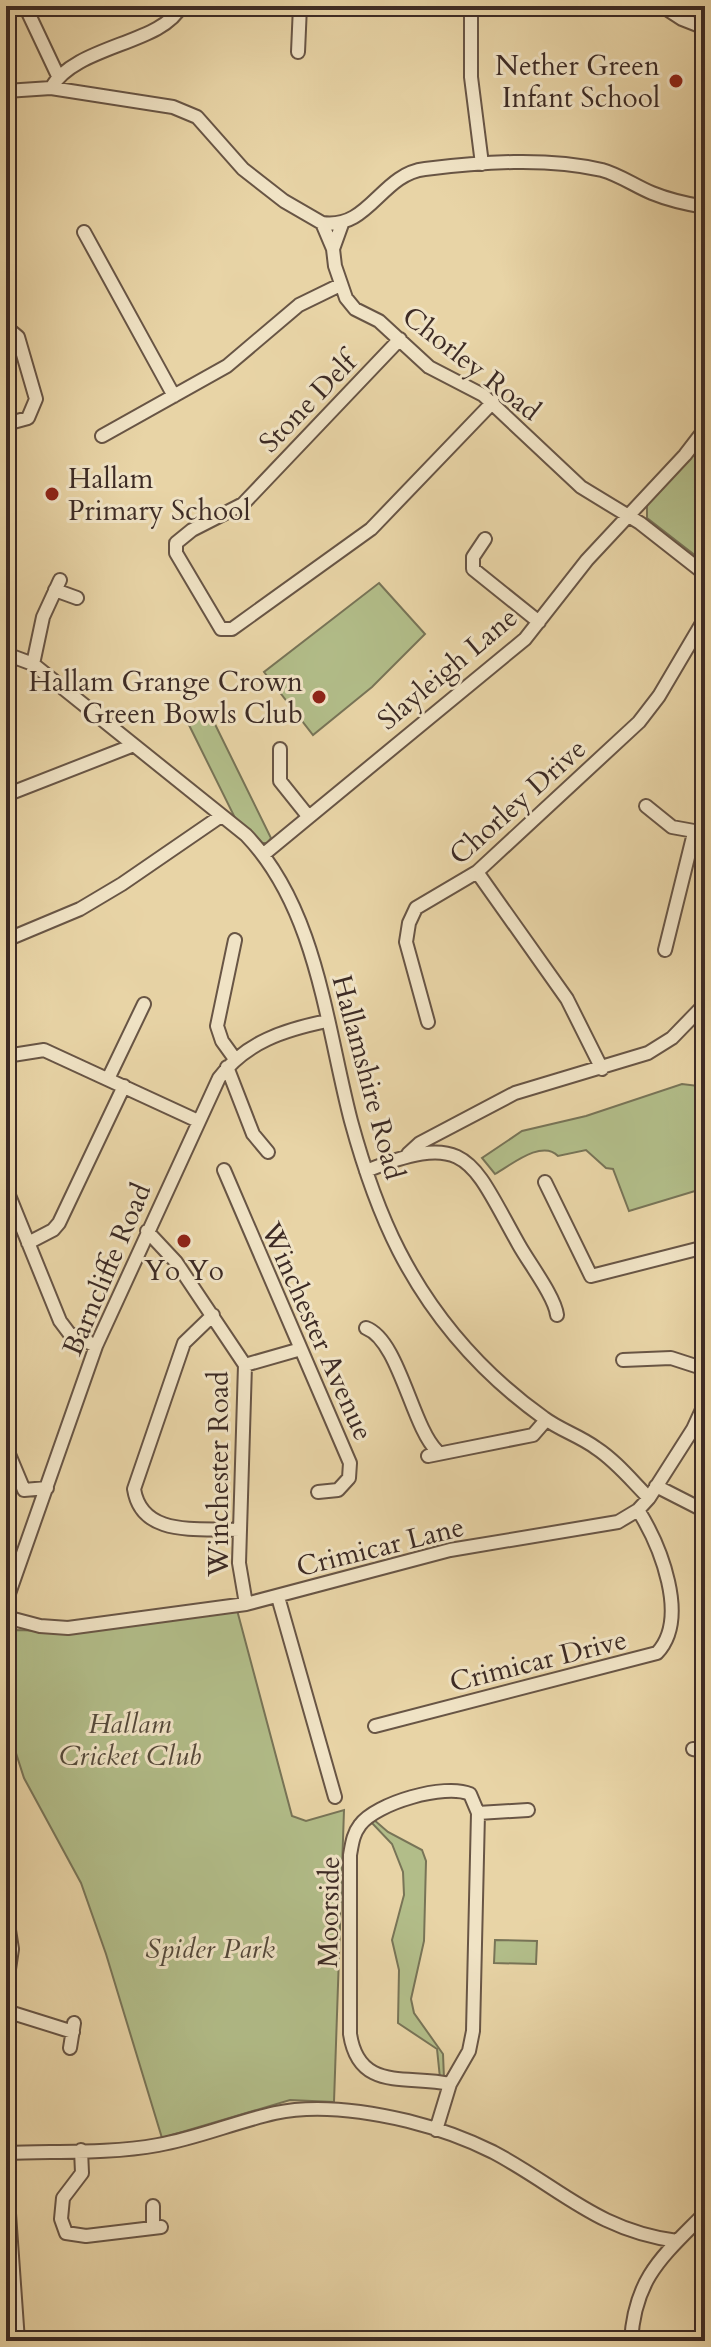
<svg xmlns="http://www.w3.org/2000/svg" width="711" height="2347" viewBox="0 0 711 2347" font-family="Cardo,serif">
	<style>
		.green { fill: #b2bd89; stroke: #787457; stroke-width: 2 }
		.lines { fill: none; stroke-linecap: round; stroke-linejoin: round }
		.minor-casing { stroke: #685545; stroke-width: 16 }
		.minor { stroke: #f0e3c5; stroke-width: 12 }
		.poi-dot { fill: #8f2418; stroke: #f0e3c5; stroke-width: 3 }
		.labels { text-anchor: middle; stroke-width: 6; stroke-linejoin: round; paint-order: stroke }
		.poi-label { font-size: 28px; fill: #3d2b25; stroke: #f0e3c5; text-anchor: end }
		.street-label { font-size: 28px; fill: #3d2b25; stroke: #f0e3c5 }
		.park-label { font-size: 28px; font-style: italic; fill: #544839; stroke: #f0e3c5 }
	</style>
	<rect width="100%" height="100%" fill="#e8d4a6"/>
	<filter id="stains"><feTurbulence type="fractalNoise" baseFrequency=".0025" numOctaves="4"/><feColorMatrix values="0 0 0 0 .2 0 0 0 0 .09 0 0 0 0 .02 0 0 0 .5 -.17"/></filter>
	<radialGradient id="worn" r=".72"><stop offset=".6" stop-color="#630" stop-opacity="0"/><stop offset="1" stop-color="#630" stop-opacity=".3"/></radialGradient>
	<path class="green" d="M705 442V563L647 518V503Z
		M379 583 425 634 372 687 313 735 264 672Z
		M208 710 271 838 267 843H261L237 822 188 723Z
		M705 1082V1188L629 1211 613 1169 606 1168 586 1150 558 1156C542 1139 511 1165 495 1174L482 1158 522 1131 586 1116 682 1084 698 1086Z
		M237 1610 292 1816 306 1821 344 1810 334 2102 290 2100 162 2138 106 1954 81 1883 24 1778 6 1722V1636L15 1630 85 1632Z
		M373 1819 388 1832 422 1850 426 1861 424 1941 411 1999 414 2013 443 2054 444 2078H440L437 2049 398 2023 399 1970 392 1940 404 1895 403 1872 392 1844 370 1821Z
		M495 1940 537 1941 536 1964 494 1963Z"/>
	<g class="lines">
		<defs>
			<path id="minor" d="M25 6 58 76
				M471 6V77L482 164
				M662 6 682 19 705 28
				M298 52 300 6
				M51 88 173 107 197 117 243 169 284 201 322 223 333 249
				M6 91 51 88C75 45 163 44 181 6
				M322 223C369 230 381 174 425 169 481 162 547 157 602 170 620 175 635 186 652 193 669 200 687 204 705 207
				M342 224 333 249 335 266 346 298 355 309 379 321 429 367 483 395 581 487 640 523 705 574
				M84 232 174 396
				M6 327 18 337 36 399 28 418 6 424
				M400 339 243 504 192 530 176 543V553L221 629H232L371 529 493 402
				M102 436 227 366 299 305 340 285
				M485 539 473 557V569L539 622
				M55 590 77 598
				M6 654 33 664 246 835C317 909 326 1025 351 1121 363 1165 378 1210 399 1251 434 1319 481 1373 544 1418 560 1430 580 1436 596 1448 616 1461 632 1481 649 1498
				M33 664 43 617 60 580
				M280 749V781L308 816
				M6 795 134 745
				M646 806 672 827 705 833
				M264 854 525 639 587 560 685 455 705 429
				M477 872 567 999 602 1069
				M6 940 80 909 122 884 221 816
				M665 950 694 833
				M428 1022 406 942 409 923 416 908 477 872 639 722 659 696 705 618
				M6 1056 44 1050 198 1121
				M235 1059 222 1041 217 1026 235 940
				M227 1067 253 1134 268 1152
				M108 1079 144 1004
				M408 1154 420 1143 515 1093 648 1053 672 1038 705 1004
				M224 1170 350 1463 349 1478 338 1490 318 1492
				M366 1171C469 1129 471 1160 519 1245 529 1263 555 1297 557 1315
				M545 1182 591 1276 705 1247
				M6 1188 60 1321 69 1333 96 1346
				M147 1231 176 1262 245 1365 239 1563 246 1604
				M28 1243 53 1230 59 1223 124 1086
				M213 1315 184 1343 134 1489C142 1539 201 1527 240 1530
				M366 1328C399 1340 412 1427 437 1451
				M623 1360 671 1358 705 1369
				M245 1365 301 1349
				M6 1447 24 1490 47 1488
				M428 1456 533 1435 546 1420
				M656 1486 705 1511
				M278 1597 335 1797
				M6 1602 96 1346 219 1078C246 1042 284 1030 327 1021
				M6 1617 40 1626 68 1628 246 1604 450 1550 618 1522 638 1510 649 1498 693 1429 705 1403
				M375 1726 657 1653C690 1618 660 1545 638 1510
				M693 1749 705 1751
				M478 1813 528 1810
				M6 1911 12 1949 6 1989
				M6 2011 73 2032
				M70 2048 74 2023
				M436 2130 450 2084 469 2051 473 2031 478 1813 470 1794C445 1783 376 1803 360 1825 353 1834 352 1844 350 1855V2034C359 2093 408 2074 450 2084
				M81 2150 82 2173 63 2198 61 2219 66 2233 86 2236 161 2227
				M6 2153C55 2151 109 2154 158 2145 198 2138 235 2122 275 2113 317 2104 366 2111 408 2121 436 2128 467 2139 493 2152 561 2188 596 2230 677 2241
				M6 2171 18 2341
				M153 2206V2227
				M631 2341C635 2277 663 2256 705 2213"/>
		</defs>
		<use href="#minor" class="minor-casing"/>
		<use href="#minor" class="minor"/>
	</g>
	<g class="poi-dot">
		<circle cx="676" cy="81" r="8"/>
		<circle cx="52" cy="494" r="8"/>
		<circle cx="319" cy="697" r="8"/>
		<circle cx="184" cy="1241" r="8"/>
	</g>
	<g class="labels">
		<g class="poi-label">
			<text x="660" y="75">Nether Green<tspan x="660" dy="32">Infant School</tspan></text>
			<text x="68" y="488" text-anchor="start">Hallam<tspan x="68" dy="32">Primary School</tspan></text>
			<text x="303" y="691">Hallam Grange Crown<tspan x="303" dy="32">Green Bowls Club</tspan></text>
			<text x="184" y="1280" text-anchor="middle">Yo Yo</text>
		</g>
		<g class="street-label">
			<text transform="translate(472 363) rotate(38)" y="10">Chorley Road</text>
			<text transform="translate(307 402) rotate(-46)" y="10">Stone Delf</text>
			<text transform="translate(447 668) rotate(-40)" y="10">Slayleigh Lane</text>
			<text transform="translate(517 801) rotate(-42)" y="10">Chorley Drive</text>
			<text transform="translate(369 1077) rotate(75)" y="10">Hallamshire Road</text>
			<text transform="translate(106 1269) rotate(-67)" y="10">Barncliffe Road</text>
			<text transform="translate(318 1331) rotate(66)" y="10">Winchester Avenue</text>
			<text transform="translate(218 1474) rotate(-90)" y="10">Winchester Road</text>
			<text transform="translate(380 1546) rotate(-14)" y="10">Crimicar Lane</text>
			<text transform="translate(538 1660) rotate(-14)" y="10">Crimicar Drive</text>
			<text transform="translate(328 1912) rotate(-89)" y="10">Moorside</text>
		</g>
		<g class="park-label">
			<text x="130" y="1733">Hallam<tspan x="130" dy="32">Cricket Club</tspan></text>
			<text x="210" y="1958">Spider Park</text>
		</g>
	</g>
	<rect width="711" height="2347" fill="none" stroke="#e8d4a6" stroke-width="32"/>
	<rect x="8" y="8" width="695" height="2331" fill="none" stroke="#3d2b25" stroke-width="4"/>
	<rect x="16" y="16" width="679" height="2315" fill="none" stroke="#3d2b25" stroke-width="2"/>
	<rect width="100%" height="100%" filter="url(#stains)"/>
	<rect width="100%" height="100%" fill="url(#worn)"/>
</svg>
